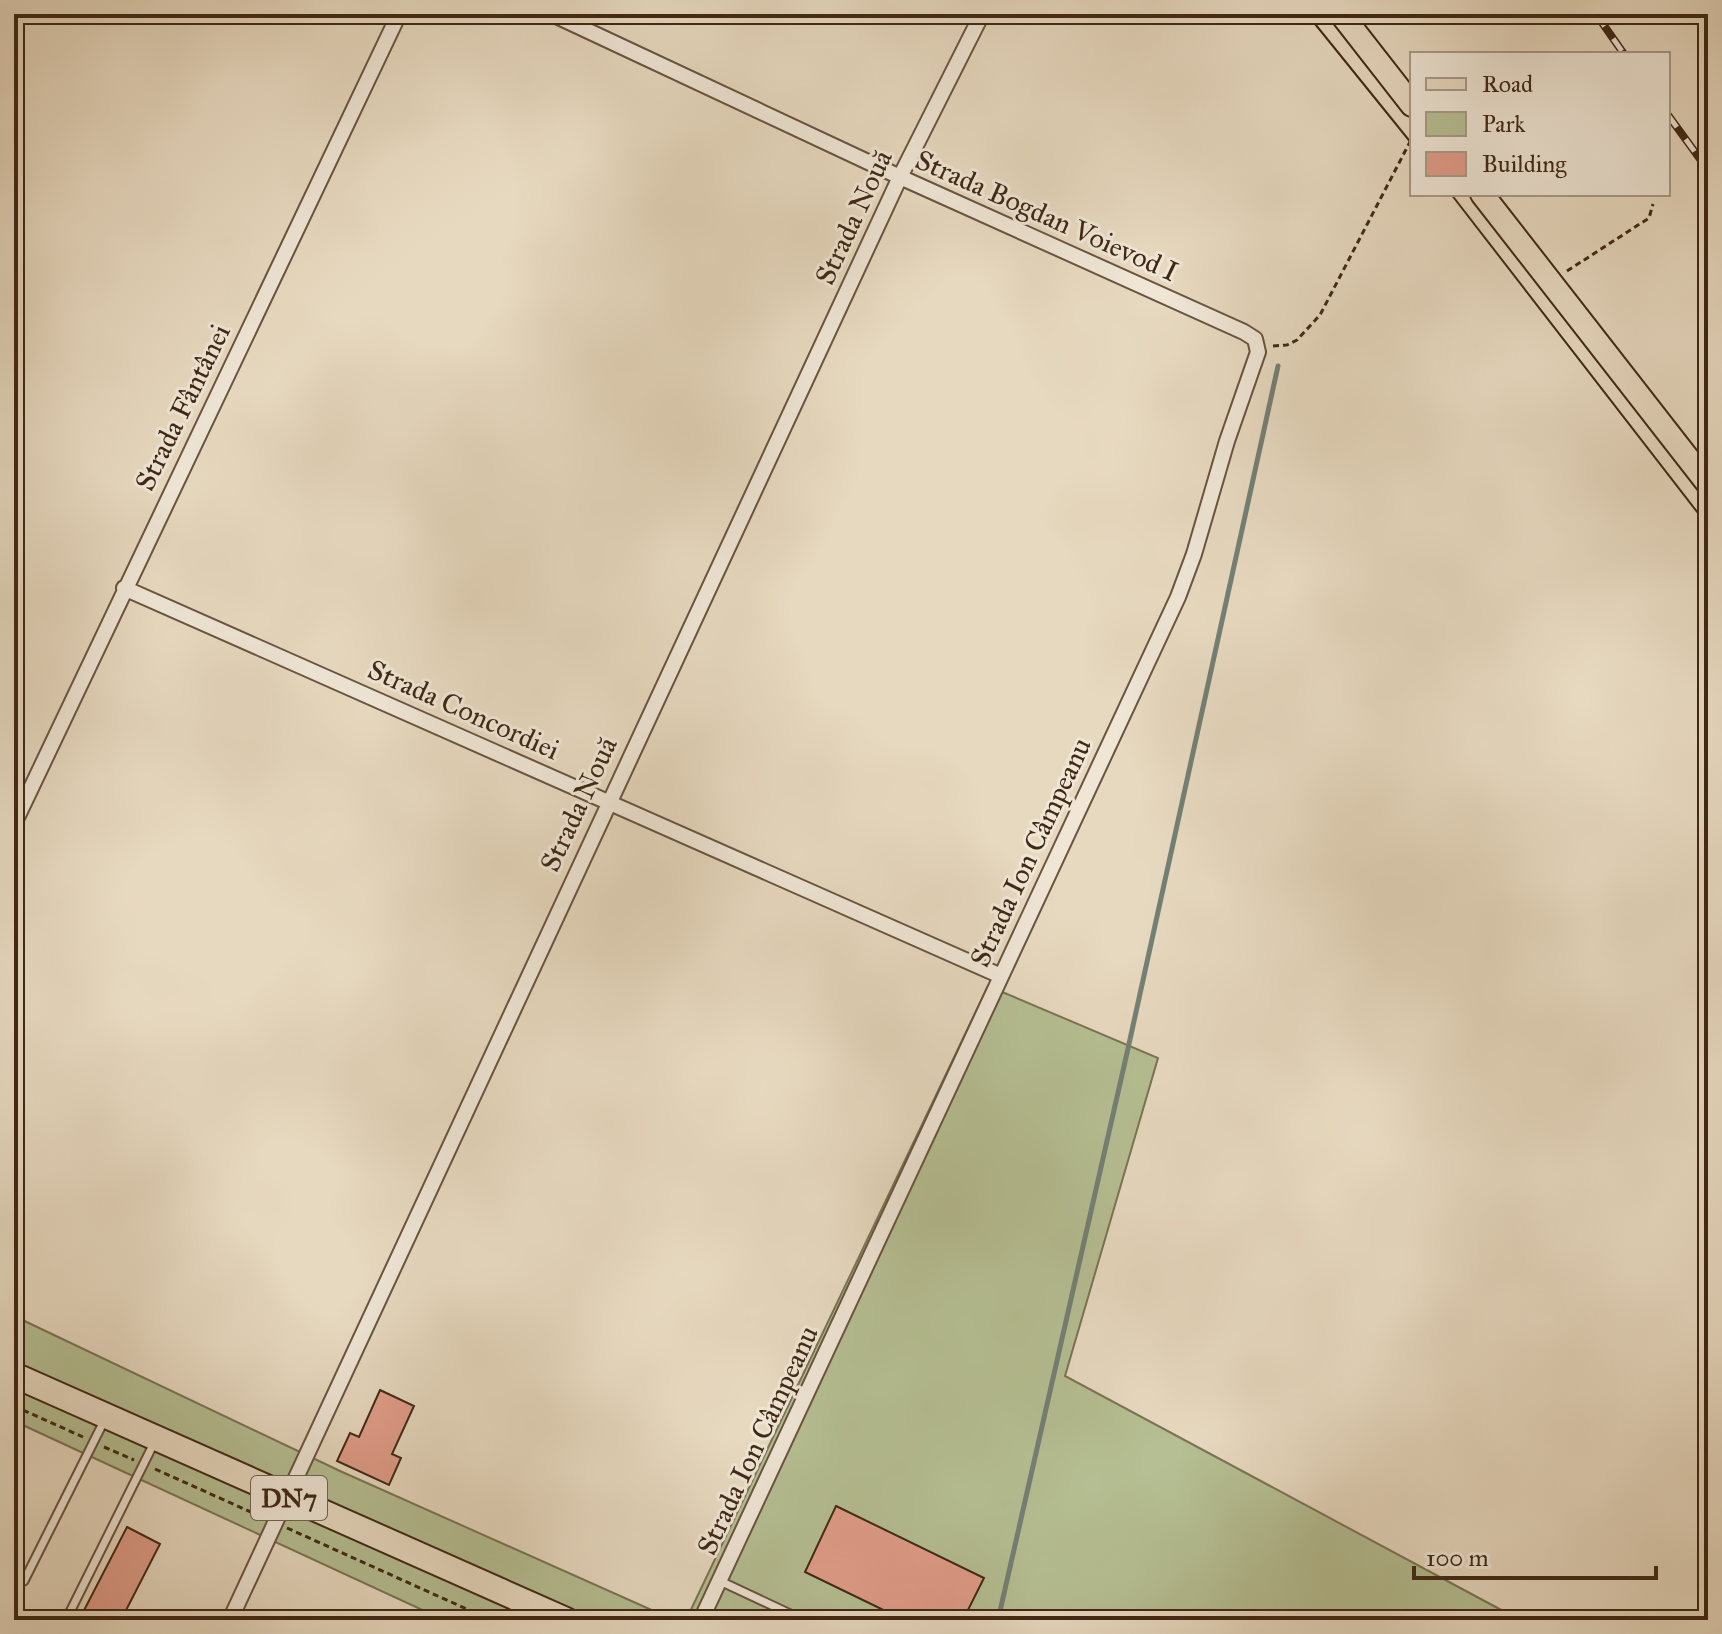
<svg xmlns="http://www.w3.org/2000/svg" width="1722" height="1634" viewBox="0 0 1722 1634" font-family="'IM FELL Great Primer',serif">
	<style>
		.green { fill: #b5bf93; stroke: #7a7454; stroke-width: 2 }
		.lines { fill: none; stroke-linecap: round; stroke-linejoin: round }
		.stream { stroke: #748076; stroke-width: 5 }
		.building { fill: #e19d8a; stroke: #3f2815; stroke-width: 2 }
		.service-casing { stroke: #695440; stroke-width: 11 }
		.minor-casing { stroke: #695440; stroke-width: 18 }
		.primary-casing { stroke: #3f2815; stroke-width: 26 }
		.trunk-casing { stroke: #3f2815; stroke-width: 28 }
		.path { stroke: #3f2815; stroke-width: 3; stroke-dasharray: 6 4; stroke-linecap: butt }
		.service { stroke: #efe6d6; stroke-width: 7 }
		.minor { stroke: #efe6d6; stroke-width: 14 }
		.primary { stroke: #e7d9c0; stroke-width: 22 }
		.trunk { stroke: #e7d9c0; stroke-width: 24 }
		.tram { stroke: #3f2815; stroke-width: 2 }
		.rail-casing { stroke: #3f2815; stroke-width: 8 }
		.rail { stroke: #efe6d6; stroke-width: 5; stroke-dasharray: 15; stroke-linecap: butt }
		.labels { text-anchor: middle; stroke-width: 6; stroke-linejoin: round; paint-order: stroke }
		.shield { fill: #efe6d6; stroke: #74614f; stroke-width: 2 }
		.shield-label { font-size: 26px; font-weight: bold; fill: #3f2815 }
		.street-label { font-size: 28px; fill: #3f2815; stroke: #efe6d6 }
	</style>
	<rect width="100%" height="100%" fill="#e7d9c0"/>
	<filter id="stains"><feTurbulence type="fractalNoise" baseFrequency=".0025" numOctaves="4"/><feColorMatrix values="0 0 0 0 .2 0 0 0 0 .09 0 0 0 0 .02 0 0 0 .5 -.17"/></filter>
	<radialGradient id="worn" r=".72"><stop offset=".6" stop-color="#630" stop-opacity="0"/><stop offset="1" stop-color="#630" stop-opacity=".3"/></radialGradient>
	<path class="green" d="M988 986 1158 1058 1065 1376 1520 1620H686Z
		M14 1316 340 1471 674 1620H444L14 1421Z"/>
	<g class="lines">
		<path class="stream" d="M998 1620 1127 1053 1278 366"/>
	</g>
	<path class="building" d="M380 1390 414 1406 392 1454 401 1458 389 1485 337 1461 350 1433 359 1437Z
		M836 1506 984 1578 963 1620H904L805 1572Z
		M127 1527 160 1544 121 1620H79Z"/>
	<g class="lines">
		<defs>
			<path id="service" d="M24 1581 105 1419
				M720 1581 803 1620
				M66 1620 154 1443"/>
			<path id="minor" d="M552 14 900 177 1244 332 1255 339 1258 352 1227 441 1194 554 1178 597 701 1620
				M124 588 1001 976
				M14 824 399 14
				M230 1620 900 177 982 14"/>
			<path id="primary" d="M1341 14 1412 105
				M1482 194 1708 484"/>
			<path id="trunk" d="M14 1375 566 1620"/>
		</defs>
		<use href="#service" class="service-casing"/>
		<use href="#minor" class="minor-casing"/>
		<use href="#primary" class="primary-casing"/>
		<use href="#trunk" class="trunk-casing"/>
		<path class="path" d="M1567 271 1649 218 1653 204
			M1273 346 1287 345 1297 340 1320 315 1412 138
			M14 1406 83 1437
			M104 1447 134 1460
			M155 1469 262 1517
			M287 1528 491 1620
			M584 1612 603 1620"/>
		<use href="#service" class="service"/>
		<use href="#minor" class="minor"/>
		<use href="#primary" class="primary"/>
		<use href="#trunk" class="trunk"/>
		<path class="tram" d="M1307 14 1412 144
			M1451 194 1708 526"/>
		<defs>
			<path id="rail" d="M1596 14 1624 54
				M1668 115 1708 170"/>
		</defs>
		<use href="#rail" class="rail-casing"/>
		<use href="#rail" class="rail"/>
	</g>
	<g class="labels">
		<rect class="shield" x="251" y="1476" width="76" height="44" rx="6"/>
		<g class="shield-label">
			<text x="289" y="1507">DN7</text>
		</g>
		<g class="street-label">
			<text transform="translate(1047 215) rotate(24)" y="10">Strada Bogdan Voievod I</text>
			<text transform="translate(853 217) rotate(-65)" y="10">Strada Nouă</text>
			<text transform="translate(182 407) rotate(-64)" y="10">Strada Fântânei</text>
			<text transform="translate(464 709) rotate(24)" y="10">Strada Concordiei</text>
			<text transform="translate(578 804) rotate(-65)" y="10">Strada Nouă</text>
			<text transform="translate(1030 852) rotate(-65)" y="10">Strada Ion Câmpeanu</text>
			<text transform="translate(757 1440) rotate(-65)" y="10">Strada Ion Câmpeanu</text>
		</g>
	</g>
	<rect width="1722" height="1634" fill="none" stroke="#e7d9c0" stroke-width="48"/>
	<rect x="16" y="16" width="1690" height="1602" fill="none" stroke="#3f2815" stroke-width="4"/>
	<rect x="24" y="24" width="1674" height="1586" fill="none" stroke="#3f2815" stroke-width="2"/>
	<rect x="1410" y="52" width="260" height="144" fill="#efe6d6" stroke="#a99a89" stroke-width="2"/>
	<rect x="1426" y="78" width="40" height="12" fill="#e7d9c0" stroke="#a99a89" stroke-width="2"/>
	<text x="1482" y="92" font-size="24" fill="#3f2815">Road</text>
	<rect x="1426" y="112" width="40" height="24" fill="#b5bf93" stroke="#a99a89" stroke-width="2"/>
	<text x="1482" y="132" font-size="24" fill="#3f2815">Park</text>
	<rect x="1426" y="152" width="40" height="24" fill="#e19d8a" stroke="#a99a89" stroke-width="2"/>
	<text x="1482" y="172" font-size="24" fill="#3f2815">Building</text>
	<path d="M1414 1566v12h242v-12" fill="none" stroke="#3f2815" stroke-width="4"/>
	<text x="1426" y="1566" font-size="24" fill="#3f2815" stroke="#efe6d6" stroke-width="6" paint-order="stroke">100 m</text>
	<rect width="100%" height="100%" filter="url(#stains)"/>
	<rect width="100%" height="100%" fill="url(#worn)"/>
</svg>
